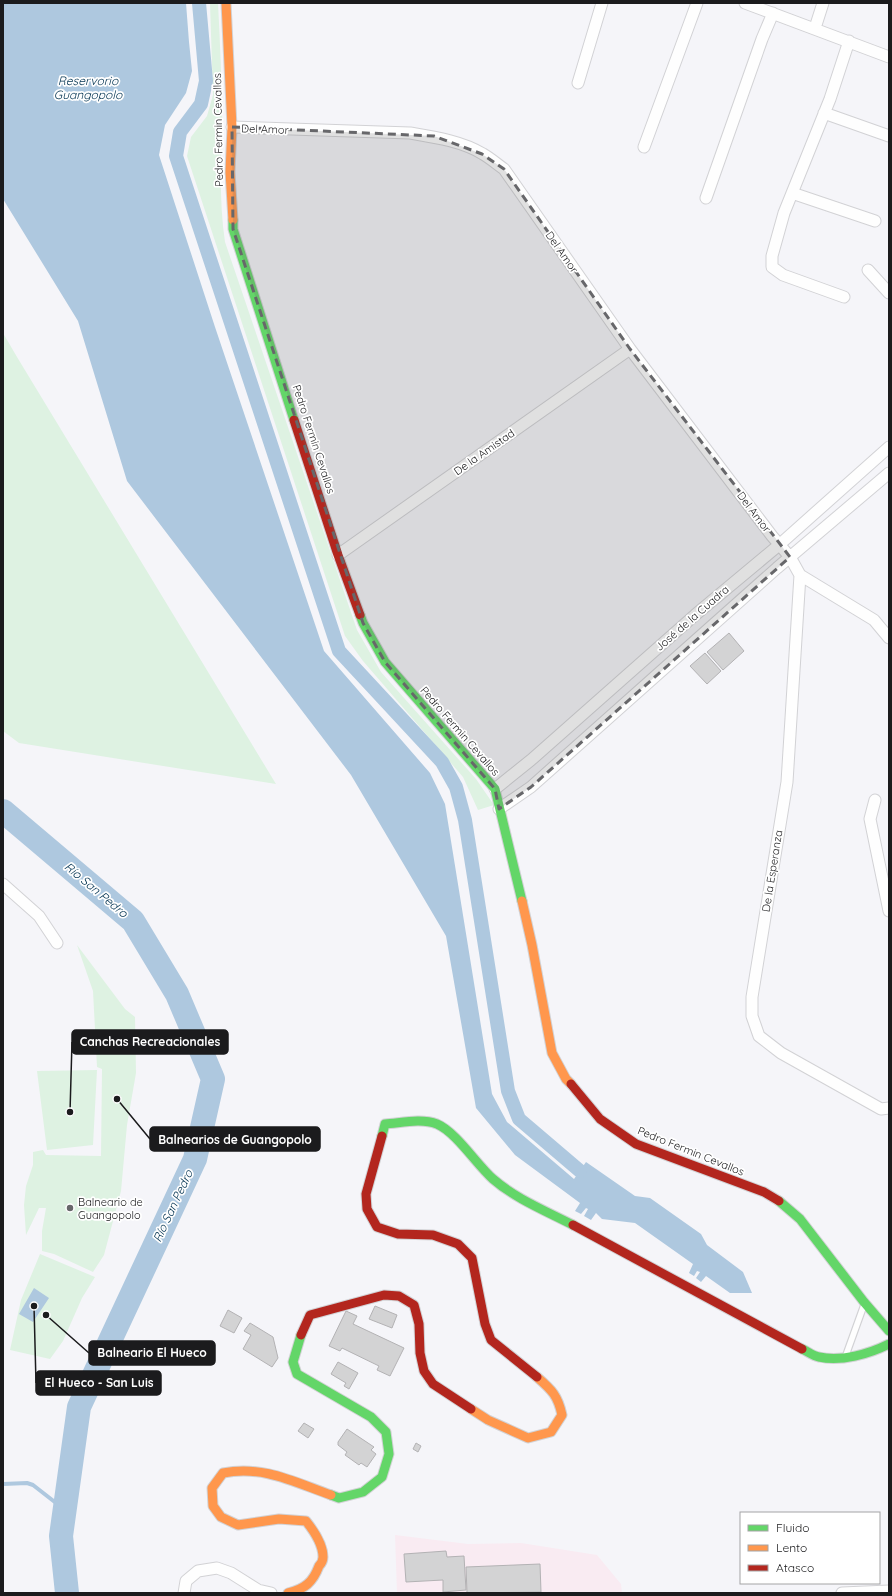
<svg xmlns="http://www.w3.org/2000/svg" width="892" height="1596" viewBox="0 0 892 1596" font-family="Quicksand,sans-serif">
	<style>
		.industrial { fill: #f9ebf2 }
		.green { fill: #def2e2 }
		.water { fill: #aec8df }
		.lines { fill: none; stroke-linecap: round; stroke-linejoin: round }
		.stream { stroke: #aec8df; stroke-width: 4 }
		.canal { stroke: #aec8df; stroke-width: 14 }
		.river { stroke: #aec8df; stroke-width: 24 }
		.building { fill: #d3d3d4; stroke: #b3b2b4 }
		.lane-casing { stroke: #d2d2d5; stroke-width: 8 }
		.street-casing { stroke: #d2d2d5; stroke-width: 13 }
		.fast-casing { stroke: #d2d2d5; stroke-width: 11 }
		.slow-casing { stroke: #d2d2d5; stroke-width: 11 }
		.jam-casing { stroke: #d2d2d5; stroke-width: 11 }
		.lane { stroke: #fefefe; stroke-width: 5.5 }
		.street { stroke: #fefefe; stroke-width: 11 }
		.fast { stroke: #63d668; stroke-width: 9 }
		.slow { stroke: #ff974d; stroke-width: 9 }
		.jam { stroke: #b3261e; stroke-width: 9 }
		.marked { fill: #67676a; fill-opacity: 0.2; stroke: #67676a; stroke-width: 3; stroke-dasharray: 8 5; stroke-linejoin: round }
		.poi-dot { fill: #67676a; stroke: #fff; stroke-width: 1.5 }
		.labels { text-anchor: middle; stroke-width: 3.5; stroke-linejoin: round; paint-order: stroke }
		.street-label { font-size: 11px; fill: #1b1b1d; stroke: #fff }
		.poi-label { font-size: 11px; fill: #1b1b1d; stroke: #fff; text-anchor: start }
		.water-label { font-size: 12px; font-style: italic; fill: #003250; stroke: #fff }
		.leader { fill: none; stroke: #1b1b1d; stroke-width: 1.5 }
		.callout-dot { fill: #1b1b1d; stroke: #fff; stroke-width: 1.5 }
		.callout { fill: #1b1b1d; stroke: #1b1b1d; stroke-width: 1.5 }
		.callout-label { font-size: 12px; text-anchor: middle; font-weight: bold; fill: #fff }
	</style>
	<rect width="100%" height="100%" fill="#f5f5f9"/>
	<path class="industrial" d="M395 1535 468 1544 521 1543 597 1555 621 1584 622 1593H397Z"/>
	<path class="green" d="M210 3H218C220 43 222 83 222 123 221 163 219 202 225 242L357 630 381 672 476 779 494 805 478 810 463 777 363 661 345 636 187 156 191 137 207 116 213 95Z
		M3 333 17 357 276 784 19 743 3 731Z
		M77 945 125 1009 135 1017 136 1073 127 1125 121 1191 104 1255 93 1272 54 1254 42 1251V1231L46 1208H39L26 1235 24 1205 26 1186 33 1165V1152L43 1150 46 1155 101 1156 102 1069 97 1067 93 991Z
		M97 1070 93 1145 47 1150 37 1071Z
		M40 1254 95 1277 82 1298 63 1341 50 1359 10 1350 21 1300Z"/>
	<path class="water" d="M3 3H186L189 42 192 71 186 93 165 125 159 155 215 327 324 651 430 773 445 804 492 1094 507 1122 574 1179 586 1162 635 1196 650 1198 701 1234 707 1245 743 1272 752 1293H730L706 1276 701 1282 696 1278 700 1272 697 1271 694 1276 689 1273 693 1264 635 1223 602 1219 596 1213 591 1220 584 1216 588 1209 586 1208 581 1214 575 1211 580 1203 515 1155 476 1108 446 936 351 775 127 481 78 321 3 199Z
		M34 1288 49 1298 33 1322 19 1314Z"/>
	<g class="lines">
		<path class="stream" d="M3 1484 27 1483 33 1485 65 1510"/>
		<path class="canal" d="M199 3 206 81 201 104 180 132 176 156 339 651 442 762 456 787 465 820 508 1091 519 1119 580 1171"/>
		<path class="river" d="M3 811 133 921 177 994 213 1079 195 1159 79 1407 61 1536 67 1593"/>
	</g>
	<path class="building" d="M729 633 744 651 723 670 707 652Z
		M705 653 721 671 707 684 690 666Z
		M375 1306 397 1315 392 1328 369 1319Z
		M228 1310 242 1318 234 1333 220 1326Z
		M346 1311 357 1316 353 1324 404 1348 390 1376 377 1370 379 1366 342 1348 340 1351 329 1346Z
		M250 1323 273 1337 278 1358 272 1367 243 1349 251 1335 244 1331Z
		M338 1362 358 1373 349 1389 344 1386 346 1383 331 1374Z
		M304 1423 314 1429 308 1438 298 1431Z
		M347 1429 374 1447 371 1450 376 1454 367 1467 361 1463 359 1465 345 1455 347 1452 338 1445V1442Z
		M416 1443 421 1446 418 1452 413 1449Z
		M446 1551 447 1557 464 1556 466 1590 443 1592V1580L406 1582 404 1554Z
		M540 1564 541 1592 467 1593 466 1567Z"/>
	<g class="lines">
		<defs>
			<path id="lane" d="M846 1355 864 1305"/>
			<path id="street" d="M745 3 889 57
				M815 28 823 3
				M578 83 602 3
				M824 113 889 136
				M232 127 410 133C434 137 462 141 483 154 490 158 497 164 504 169L630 349 772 536 790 557 800 575 787 782 752 997V1016L759 1036 781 1053 881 1109 889 1108
				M644 147 697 3
				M792 193 875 221
				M706 198 762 39 773 13
				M868 270 889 293
				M844 297 783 275 772 267V256L784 213 830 99 849 41
				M338 555 630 349
				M800 575 874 620 889 638
				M495 789 531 760 695 615 779 545 889 447
				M875 800 870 819 889 911
				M499 809 531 787 777 568 889 473
				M3 884 39 916 57 943
				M184 1593 186 1581 198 1571 217 1568 231 1573 258 1590 271 1593
				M842 1593 889 1591"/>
			<path id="fast" d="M233 220V229L294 420
				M360 615 363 623 385 662 495 789 522 901
				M382 1136 385 1124C401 1123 421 1118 437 1124 456 1132 477 1165 493 1179 516 1199 546 1211 573 1225
				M779 1201 800 1219 864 1302 889 1331
				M301 1335 293 1362 297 1374 371 1417 386 1432 389 1454 382 1477 363 1492 339 1498 331 1495
				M802 1349C807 1351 813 1356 819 1357 841 1362 869 1354 889 1344"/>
			<path id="slow" d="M226 3 232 127 230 172 233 220
				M522 901 532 945 552 1053 566 1079 571 1084
				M471 1409 488 1420 528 1438 551 1432 562 1415C558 1396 552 1390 537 1377
				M288 1593C305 1589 313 1582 319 1566 321 1564 323 1560 323 1557 323 1544 314 1531 306 1521L279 1519 238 1525 221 1517 213 1506 212 1488 223 1473C263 1465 294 1482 331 1495"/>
			<path id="jam" d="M294 420 338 555 360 615
				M571 1084 600 1119 636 1144 764 1192 779 1201
				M382 1136 366 1194 367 1209 377 1227 398 1234 433 1235 458 1244 472 1258 485 1324 491 1340 537 1377
				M573 1225 802 1349
				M301 1335 310 1315 384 1295 399 1296 414 1305 419 1324 420 1353 424 1371 433 1384 471 1409"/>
		</defs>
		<use href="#lane" class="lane-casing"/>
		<use href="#street" class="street-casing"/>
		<use href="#fast" class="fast-casing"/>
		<use href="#slow" class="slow-casing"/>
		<use href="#jam" class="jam-casing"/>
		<use href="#lane" class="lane"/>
		<use href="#street" class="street"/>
		<use href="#fast" class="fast"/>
		<use href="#slow" class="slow"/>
		<use href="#jam" class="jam"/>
	</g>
	<path class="marked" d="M232 127 434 136 482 154 504 169 630 349 790 557 531 787 499 809 495 789 385 662 363 623 233 229Z"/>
	<circle class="poi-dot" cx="70" cy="1208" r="4"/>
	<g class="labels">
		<g class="street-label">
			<text transform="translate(265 129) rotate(2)" y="4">Del Amor</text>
			<text transform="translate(218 130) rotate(-91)" y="4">Pedro Fermin Cevallos</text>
			<text transform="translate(562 252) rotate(55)" y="4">Del Amor</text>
			<text transform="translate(314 439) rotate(72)" y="4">Pedro Fermin Cevallos</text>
			<text transform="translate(484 452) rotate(-35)" y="4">De la Amistad</text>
			<text transform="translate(754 512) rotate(53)" y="4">Del Amor</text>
			<text transform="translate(692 618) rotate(-41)" y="4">José de la Cuadra</text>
			<text transform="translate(460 731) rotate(49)" y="4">Pedro Fermin Cevallos</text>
			<text transform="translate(772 871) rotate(-81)" y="4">De la Esperanza</text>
			<text transform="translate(691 1151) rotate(22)" y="4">Pedro Fermin Cevallos</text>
		</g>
		<g class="poi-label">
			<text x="78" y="1206">Balneario de<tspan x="78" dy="13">Guangopolo</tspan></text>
		</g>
		<g class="water-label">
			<text x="88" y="85">Reservorio<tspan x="88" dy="14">Guangopolo</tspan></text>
			<text transform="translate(96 890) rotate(40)" y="4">Río San Pedro</text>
			<text transform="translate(173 1206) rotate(-65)" y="4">Río San Pedro</text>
		</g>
	</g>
	<path class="leader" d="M70 1112L72 1042M117 1099L150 1139M46 1315L89 1353M34 1306L36 1383"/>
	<g class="callout-dot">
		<circle cx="70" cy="1112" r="4"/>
		<circle cx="117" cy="1099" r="4"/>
		<circle cx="46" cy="1315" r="4"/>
		<circle cx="34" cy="1306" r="4"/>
	</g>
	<g class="callout">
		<rect x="72" y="1030" width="156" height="24" rx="4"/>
		<rect x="150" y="1127" width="170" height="24" rx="4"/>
		<rect x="89" y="1341" width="126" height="24" rx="4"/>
		<rect x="36" y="1371" width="125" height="24" rx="4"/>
	</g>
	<g class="callout-label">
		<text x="150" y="1046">Canchas Recreacionales</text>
		<text x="235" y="1144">Balnearios de Guangopolo</text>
		<text x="152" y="1357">Balneario El Hueco</text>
		<text x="99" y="1387">El Hueco - San Luis</text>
	</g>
	<rect width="892" height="1596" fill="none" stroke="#1b1b1d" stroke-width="8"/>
	<rect x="740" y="1512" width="140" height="72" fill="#ffffff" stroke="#a4a4a5"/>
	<rect x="748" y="1525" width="20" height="6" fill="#63d668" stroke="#a4a4a5"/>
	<text x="776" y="1532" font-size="12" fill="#1b1b1d">Fluido</text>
	<rect x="748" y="1545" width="20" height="6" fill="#ff974d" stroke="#a4a4a5"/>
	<text x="776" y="1552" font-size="12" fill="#1b1b1d">Lento</text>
	<rect x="748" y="1565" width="20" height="6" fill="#b3261e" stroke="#a4a4a5"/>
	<text x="776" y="1572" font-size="12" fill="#1b1b1d">Atasco</text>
</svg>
